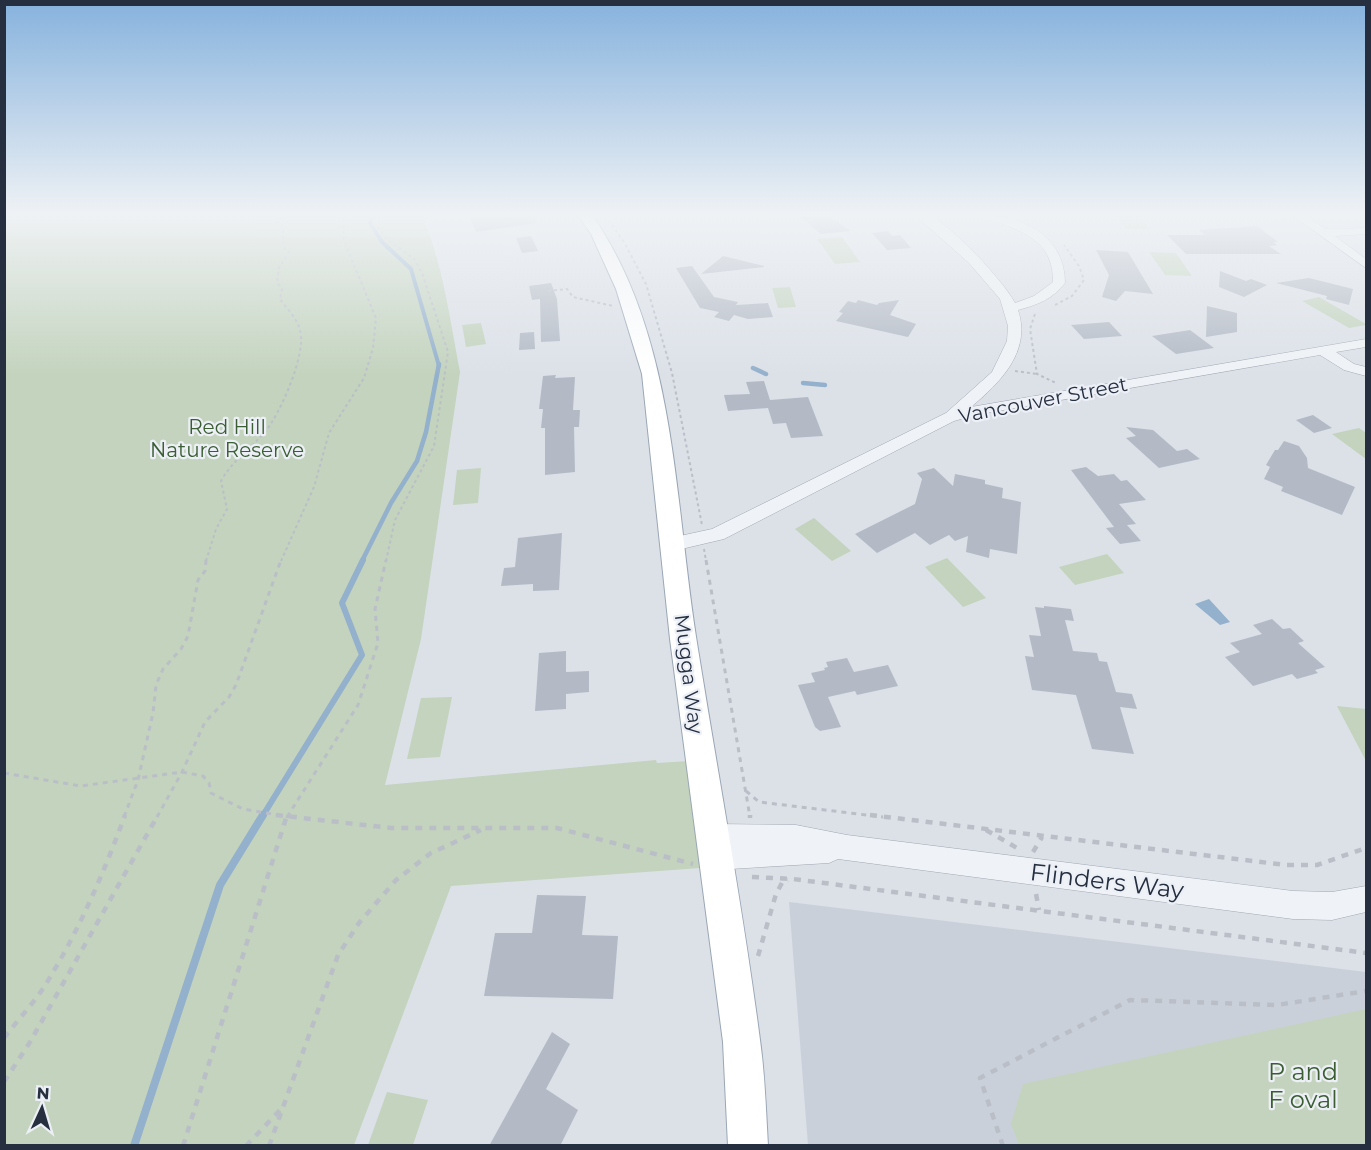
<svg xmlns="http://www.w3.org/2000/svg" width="1371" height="1150" font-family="Montserrat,sans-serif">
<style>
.built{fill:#cad0da}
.green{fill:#c3d3bd}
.water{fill:#93b0cc}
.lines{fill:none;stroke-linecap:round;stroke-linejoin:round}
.stream-far3{stroke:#93b0cc;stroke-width:4}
.stream-far2{stroke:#93b0cc;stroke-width:4.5}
.stream-far1{stroke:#93b0cc;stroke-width:6}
.stream{stroke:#93b0cc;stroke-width:8}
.building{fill:#b3bac5}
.minor-casing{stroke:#a1a8b2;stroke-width:1}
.major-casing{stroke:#9aa6b5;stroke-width:2}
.path-far2{stroke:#babfc7;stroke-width:2;stroke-dasharray:3 3;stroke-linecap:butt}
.path-far1{stroke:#babfc7;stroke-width:3;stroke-dasharray:5 5;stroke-linecap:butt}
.path{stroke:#babfc7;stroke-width:4.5;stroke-dasharray:7 7;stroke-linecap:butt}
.minor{fill:#eff2f6;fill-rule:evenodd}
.major{fill:#fff;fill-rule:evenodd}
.labels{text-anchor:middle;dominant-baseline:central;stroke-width:4.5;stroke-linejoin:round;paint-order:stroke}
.street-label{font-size:20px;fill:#252f40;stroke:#ecf0f6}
.park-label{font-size:20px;fill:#3a5d31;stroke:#ecf0f6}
.near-street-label{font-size:24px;fill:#252f40;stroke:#ecf0f6}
.near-park-label{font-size:24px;fill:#3a5d31;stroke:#ecf0f6}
</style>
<rect width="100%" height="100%" fill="#dce1e8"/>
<path class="built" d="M 789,902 L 1366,972 L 1366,1145 L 808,1145 Z"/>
<g class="green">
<path d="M 5,215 L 422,215 C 443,264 450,320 460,372 L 421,639 L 385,785 L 656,760 L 657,763 L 689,761 L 700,868 L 451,886 L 354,1145 L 5,1146 Z"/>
<path d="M 1114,215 L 1137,215 L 1150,229 L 1126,229 Z"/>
<path d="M 842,237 L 860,262 L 835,264 L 817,239 Z"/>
<path d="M 1149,252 L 1176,253 L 1192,276 L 1165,275 Z"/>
<path d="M 790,287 L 796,307 L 778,308 L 772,288 Z"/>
<path d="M 1319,297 L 1366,324 L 1366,325 L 1349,328 L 1302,301 Z"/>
<path d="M 481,323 L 486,344 L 466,347 L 462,325 Z"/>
<path d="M 1359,428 L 1366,433 L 1366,459 L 1332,434 Z"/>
<path d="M 481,468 L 478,503 L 453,505 L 457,470 Z"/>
<path d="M 814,518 L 851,551 L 832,561 L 795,529 Z"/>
<path d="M 1107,554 L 1124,573 L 1075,585 L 1059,567 Z"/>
<path d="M 947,558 L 986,598 L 963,607 L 925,567 Z"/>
<path d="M 452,697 L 440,757 L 407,759 L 421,698 Z"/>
<path d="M 1337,706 L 1366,709 L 1366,761 Z"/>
<path d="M 1366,1009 L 1366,1145 L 1019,1145 L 1011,1124 L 1023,1084 Z"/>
<path d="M 387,1092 L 428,1100 L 413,1145 L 368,1145 Z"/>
</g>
<path class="water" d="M 1209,599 L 1230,622 L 1220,625 L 1195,604 Z"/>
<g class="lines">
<path class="stream-far3" d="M 374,215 L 370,223 L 382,242 L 411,269 L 439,366"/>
<g class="stream-far2">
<path d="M 753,368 L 766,374"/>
<path d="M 803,383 L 825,385"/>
<path d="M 362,561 L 391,503 L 417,461 L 426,432 L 439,364"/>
</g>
<path class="stream-far1" d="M 262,817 L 362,655 L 342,603 L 363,560"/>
<path class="stream" d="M 134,1146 L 220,885 L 263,815"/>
</g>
<g class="building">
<path d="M 469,215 L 535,215 L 536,223 L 476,232 Z"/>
<path d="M 799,215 L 827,215 L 851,231 L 821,234 Z"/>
<path d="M 1257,226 L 1278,242 L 1273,242 L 1277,245 L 1269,246 L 1281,254 L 1186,254 L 1167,235 L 1205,235 L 1199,230 Z"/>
<path d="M 888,231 L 892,236 L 900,235 L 911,248 L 887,250 L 872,233 Z"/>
<path d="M 531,236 L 538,251 L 522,253 L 516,238 Z"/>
<path d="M 1096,250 L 1128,252 L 1153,294 L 1125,291 L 1116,301 L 1102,297 L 1109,275 Z"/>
<path d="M 723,256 L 764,266 L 764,267 L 701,274 Z"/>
<path d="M 692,266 L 714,297 L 738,302 L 736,305 L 768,303 L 773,317 L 748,319 L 734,315 L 729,321 L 714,317 L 719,312 L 700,308 L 676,268 Z"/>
<path d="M 1220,271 L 1246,281 L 1251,279 L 1267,285 L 1244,297 L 1219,287 Z"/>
<path d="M 1309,278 L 1353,289 L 1349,305 L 1326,299 L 1327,296 L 1276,283 Z"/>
<path d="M 551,283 L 557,299 L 560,341 L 541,342 L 540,299 L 532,300 L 529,286 Z"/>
<path d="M 858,300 L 877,305 L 879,303 L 899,300 L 890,315 L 916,324 L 908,337 L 836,321 L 843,313 L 839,312 L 848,301 L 856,303 Z"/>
<path d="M 1207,306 L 1237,313 L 1237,332 L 1206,337 Z"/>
<path d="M 1109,322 L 1122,336 L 1084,339 L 1071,325 Z"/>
<path d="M 1190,330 L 1214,348 L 1176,354 L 1152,336 Z"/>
<path d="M 534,332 L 535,349 L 519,350 L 520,333 Z"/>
<path d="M 556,375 L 555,378 L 575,377 L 573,410 L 580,410 L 579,427 L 574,427 L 575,472 L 545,475 L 545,428 L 541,428 L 543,409 L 539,409 L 543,376 Z"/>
<path d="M 764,381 L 770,400 L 808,397 L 823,436 L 791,438 L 786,423 L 773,424 L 768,408 L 728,411 L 724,395 L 750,394 L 746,382 Z"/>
<path d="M 1313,415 L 1332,428 L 1314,433 L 1296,420 Z"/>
<path d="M 1126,427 L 1153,430 L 1177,451 L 1187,449 L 1200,459 L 1159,468 L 1126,438 L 1136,436 Z"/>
<path d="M 1284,441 L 1299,446 L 1307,458 L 1308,468 L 1355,487 L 1342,515 L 1281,491 L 1283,487 L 1264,479 L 1270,467 L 1266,465 L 1275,450 L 1278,450 Z"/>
<path d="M 1086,467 L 1098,476 L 1114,474 L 1121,481 L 1127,480 L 1146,500 L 1119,504 L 1136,524 L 1127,525 L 1141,541 L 1120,544 L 1106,528 L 1114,527 L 1071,470 Z"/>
<path d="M 934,468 L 953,486 L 955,474 L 985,480 L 985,484 L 1003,488 L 1002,498 L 1021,502 L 1017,554 L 990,549 L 989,558 L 966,552 L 968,536 L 955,541 L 949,535 L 930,545 L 915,533 L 877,553 L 855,534 L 915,504 L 922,479 L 917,473 Z"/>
<path d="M 562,533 L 559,590 L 533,591 L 533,584 L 501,586 L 504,568 L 515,567 L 518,538 Z"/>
<path d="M 1044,606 L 1071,609 L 1074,621 L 1065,620 L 1073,651 L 1097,653 L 1099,661 L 1107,662 L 1116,692 L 1132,694 L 1137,709 L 1120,707 L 1134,754 L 1092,749 L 1076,695 L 1032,690 L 1025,656 L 1034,657 L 1029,635 L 1041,636 L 1035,607 L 1044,608 Z"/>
<path d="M 1272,619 L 1283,629 L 1290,628 L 1304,641 L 1298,643 L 1325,667 L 1315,670 L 1318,673 L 1297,679 L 1292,674 L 1253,686 L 1225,657 L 1240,652 L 1230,643 L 1262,634 L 1253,625 Z"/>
<path d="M 566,651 L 566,672 L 589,671 L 589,692 L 566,694 L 566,709 L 535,711 L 539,653 Z"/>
<path d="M 847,658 L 854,672 L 888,665 L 898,686 L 857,695 L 855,691 L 828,697 L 841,727 L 820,731 L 815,727 L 798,685 L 815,682 L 811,673 L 825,670 L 824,668 L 828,667 L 826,662 Z"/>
<path d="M 537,895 L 586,896 L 582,935 L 618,936 L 613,999 L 484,996 L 495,933 L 532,933 Z"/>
<path d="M 552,1032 L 570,1044 L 546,1089 L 578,1110 L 560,1146 L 489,1146 Z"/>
</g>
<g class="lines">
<defs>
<g id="minor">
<path d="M 915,215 C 920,215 926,214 929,216 C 950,223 1005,283 1015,303 L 1034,296 L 1053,282 C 1053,247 1033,235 1002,224 C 995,221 986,220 980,215 C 1023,215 1065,236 1065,283 C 1053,299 1037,305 1018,310 C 1032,351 1000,383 971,407 L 1366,339 L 1366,347 L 1336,352 L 1354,364 L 1366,367 L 1366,376 L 1344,370 L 1320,355 L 975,415 L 954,421 L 724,539 L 673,551 L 666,549 L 664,544 L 666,539 L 712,529 L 946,413 L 992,372 L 1007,341 L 1008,326 L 1000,299 L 969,263 Z"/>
<path d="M 1292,215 L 1305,215 L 1325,229 L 1366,228 L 1366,234 L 1335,236 L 1366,259 L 1366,268 Z"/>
<path d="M 711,824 L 796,825 L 847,835 L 1293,891 L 1332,892 L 1366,886 L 1366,912 L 1332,920 L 1293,919 L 838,859 L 829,863 L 714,870 L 705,866 L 701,857 L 707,847 L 702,845 L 698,836 L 702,827 Z"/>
</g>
<path id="major" d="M 578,215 L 592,215 C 677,337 674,501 697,643 C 718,775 743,908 760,1040 C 765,1075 766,1111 768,1146 L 728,1146 L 723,1042 L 670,639 L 642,374 L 616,289 L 591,234 Z"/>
</defs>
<use href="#minor" class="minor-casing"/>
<use href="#major" class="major-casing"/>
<g class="path-far2">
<path d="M 380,215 L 378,228 L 389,241 L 414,259 L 422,273 L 448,352 L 434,446 L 395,520 L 386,561"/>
<path d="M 605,215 L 624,242 L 646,284 L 672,373 L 702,525"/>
<path d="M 1278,215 L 1286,221"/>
<path d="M 548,291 L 567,289 L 573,297 L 613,306"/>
<path d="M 1055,305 L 1072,296 L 1084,280 L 1079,266 L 1064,245"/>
<path d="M 1035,314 L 1030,329 L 1037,374 L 1056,383"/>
<path d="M 1015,371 L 1037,374"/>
<path d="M 704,549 L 706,561"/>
<path d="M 206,561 L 216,529 L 227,509 L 221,481 C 232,461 249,450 264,433 C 280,415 307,353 300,330 C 297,318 287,309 280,299 L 282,289 L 277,282 L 279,268 L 289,252 L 283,247 L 283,227 L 277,222 L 283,215"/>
<path d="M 281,561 L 314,487 L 329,433 L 364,378 L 373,348 L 376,318 L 344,241 L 343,215"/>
</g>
<g class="path-far1">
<path d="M 706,560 L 750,817"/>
<path d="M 4,773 L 81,786 L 182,772 L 203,776 L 209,783 L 211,793 L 243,809 L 290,817"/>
<path d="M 746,791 L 759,802 L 883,817"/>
<path d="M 124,817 L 138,780 L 153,713 L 156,685 L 163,669 L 181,649 L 188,636 L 198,580 L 205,571 L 206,560"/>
<path d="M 157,817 L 182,772 L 205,722 L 229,697 L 236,685 L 281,560"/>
<path d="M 287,817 L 358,705 L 378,643 L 375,609 L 386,560"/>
</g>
<g class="path">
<path d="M 276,815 L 391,828 L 557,828 L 693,864"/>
<path d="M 750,815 L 750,818"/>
<path d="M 870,815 L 1286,865 L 1317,865 L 1366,848"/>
<path d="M 986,830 L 1017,848"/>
<path d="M 1033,852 L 1042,837"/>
<path d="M 752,877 L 793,879 L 1366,953"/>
<path d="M 1036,894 L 1039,910"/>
<path d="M 758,956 L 776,894 L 783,881 L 788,880"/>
<path d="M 4,1038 C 17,1021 32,1005 44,987 C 78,933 103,875 125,815"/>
<path d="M 4,1082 L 30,1042 L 158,815"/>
<path d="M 183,1146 L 287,815"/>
<path d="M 246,1146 L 280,1110"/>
<path d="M 269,1146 L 338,955 L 359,923 L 396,880 L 431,853 L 481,830"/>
<path d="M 1003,1146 L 980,1078 L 1130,1000 L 1277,1005 L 1366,991"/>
</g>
<use href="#minor" class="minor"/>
<use href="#major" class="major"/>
</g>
<linearGradient id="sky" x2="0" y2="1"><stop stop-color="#86b2dd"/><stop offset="0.57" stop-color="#eff2f5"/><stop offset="1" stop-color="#eff2f5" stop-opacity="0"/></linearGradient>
<rect width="1371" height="376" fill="url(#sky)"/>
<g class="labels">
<g class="street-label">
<text transform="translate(1043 400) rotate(-11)">Vancouver Street</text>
<text transform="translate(689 674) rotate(83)">Mugga Way</text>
</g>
<g class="park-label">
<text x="227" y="427">Red Hill<tspan x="227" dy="23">Nature Reserve</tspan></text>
</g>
<g class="near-street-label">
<text transform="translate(1107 881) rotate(7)">Flinders Way</text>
</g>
<g class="near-park-label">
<text x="1303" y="1071">P and<tspan x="1303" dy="28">F oval</tspan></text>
</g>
</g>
<rect width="1371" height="1150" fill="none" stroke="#252f40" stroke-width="12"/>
<g transform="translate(42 1108) rotate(4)" stroke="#ecf0f6" stroke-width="4.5" paint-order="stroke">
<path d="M0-4.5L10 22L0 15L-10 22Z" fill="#252f40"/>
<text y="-9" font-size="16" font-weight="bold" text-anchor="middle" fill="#252f40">N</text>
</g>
</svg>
